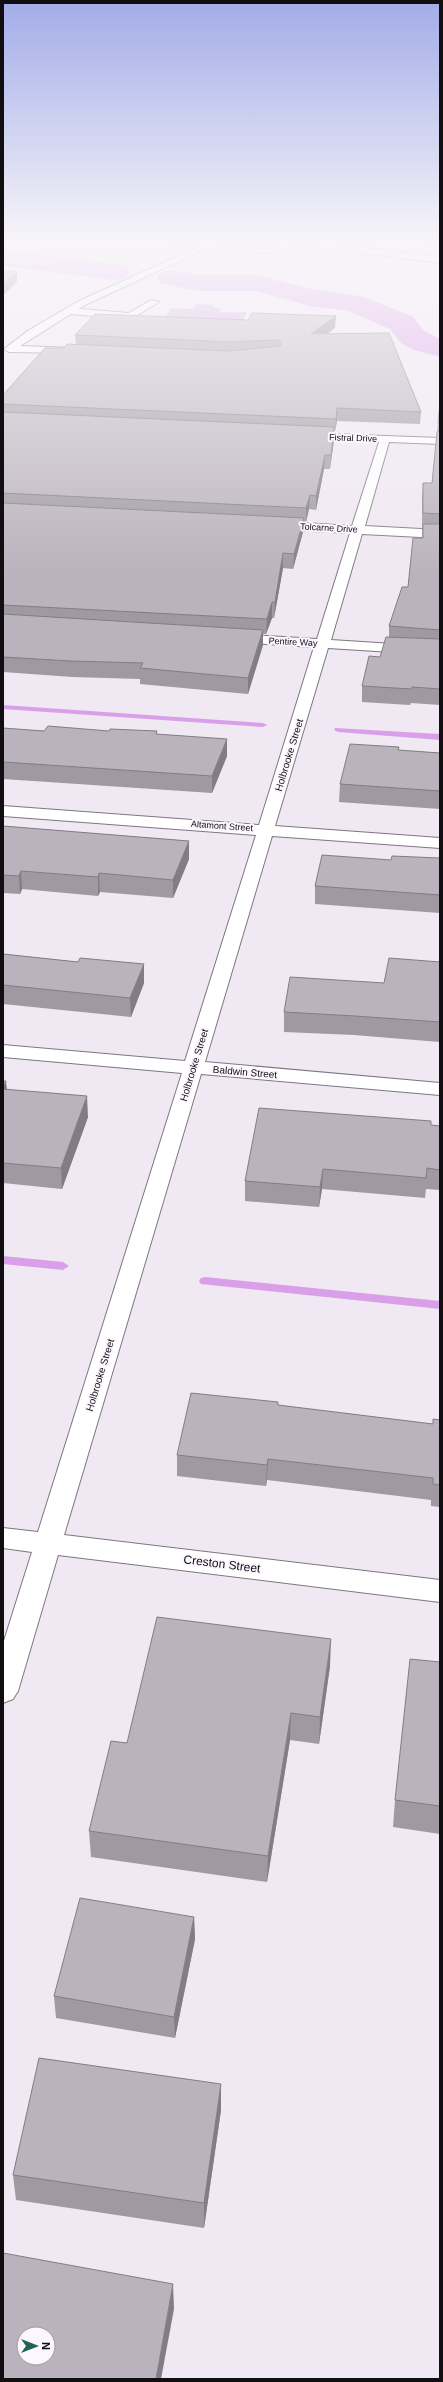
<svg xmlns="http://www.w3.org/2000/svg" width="443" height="2382" font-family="Helvetica,sans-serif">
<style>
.green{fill:#d3b0dc}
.water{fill:#da9fe9}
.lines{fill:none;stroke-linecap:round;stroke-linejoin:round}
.stream{fill:#da9fe9;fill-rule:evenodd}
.river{fill:#da9fe9;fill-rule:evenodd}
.lane-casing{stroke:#7e7780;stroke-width:2}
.street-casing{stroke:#7e7780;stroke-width:2}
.secondary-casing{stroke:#7e7780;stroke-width:2}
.lane{fill:#fff;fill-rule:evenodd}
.street{fill:#fff;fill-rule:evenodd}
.secondary{fill:#fff;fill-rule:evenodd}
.wall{fill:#a099a2}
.shaded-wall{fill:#827d84}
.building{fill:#bab2bc;stroke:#827d84;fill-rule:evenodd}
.labels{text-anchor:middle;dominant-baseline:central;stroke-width:4;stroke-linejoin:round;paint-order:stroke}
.far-street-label{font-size:9px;fill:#110e12;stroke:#fcf6fe}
.street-label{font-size:10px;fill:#110e12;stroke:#fcf6fe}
.near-street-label{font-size:12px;fill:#110e12;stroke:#fcf6fe}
</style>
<rect width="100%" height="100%" fill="#f0e8f2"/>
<path class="green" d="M 196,304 L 214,305 L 213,308 L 221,308 L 220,312 L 247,312 L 242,324 L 163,321 L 171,308 L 193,309 Z"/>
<path class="water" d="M 198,311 L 204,312 L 241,314 L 236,322 L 191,321 Z"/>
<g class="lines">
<g class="stream">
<path d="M 3,705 L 263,723 L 267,725 L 263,727 L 3,709 Z"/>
<path d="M 335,728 L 440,734 L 440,740 L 338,732 L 334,730 Z"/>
<path d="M 3,1256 L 63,1262 L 69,1266 L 63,1270 L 3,1264 Z"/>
<path d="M 205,1277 L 440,1301 L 440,1309 L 201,1284 L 199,1281 L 201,1278 Z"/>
</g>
<g class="river">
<path d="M 3,250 L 116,264 L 126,266 L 130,272 L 126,278 L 116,280 L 3,266 Z"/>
<path d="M 171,270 L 201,275 L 258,275 L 311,289 L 365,297 L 413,317 L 423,330 L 440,339 L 440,357 L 412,349 L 401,343 L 390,329 L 349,311 L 310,306 L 257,291 L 201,291 L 161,284 L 157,278 L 161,272 Z"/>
</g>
<defs>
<g id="lane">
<path d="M 172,243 L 203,243 L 265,249 L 288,243 L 320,243 L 440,257 L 440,263 L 308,246 L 294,246 L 265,253 L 176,245 Z"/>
<path d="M 151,300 L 159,302 L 131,319 L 69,314 L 64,311 L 69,308 L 129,313 Z"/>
</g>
<g id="street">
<path d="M 207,243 L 218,243 L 85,305 L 20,346 L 73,348 L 76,349 L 76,353 L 9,352 L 4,349 L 29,330 L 79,301 Z"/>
<path d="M 304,433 L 440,438 L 440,444 L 389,442 L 365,526 L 440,530 L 440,538 L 362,534 L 331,640 L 440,647 L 440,655 L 328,648 L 275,826 L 440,838 L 440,848 L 272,836 L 205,1062 L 440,1083 L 440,1095 L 201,1074 L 64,1535 L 440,1580 L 440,1602 L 58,1555 L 18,1691 L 13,1699 L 3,1703 L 3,1644 L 32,1552 L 3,1548 L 3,1528 L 38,1532 L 182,1073 L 3,1057 L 3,1045 L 185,1061 L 256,835 L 3,816 L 3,806 L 259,825 L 314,647 L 234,642 L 227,638 L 234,634 L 317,639 L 350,533 L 273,529 L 267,525 L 273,521 L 352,526 L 379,442 L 300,438 L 300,434 Z"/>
</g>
<path id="secondary" d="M 429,243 L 440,243 L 440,246 L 430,245 Z"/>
</defs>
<use href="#lane" class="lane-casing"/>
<use href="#street" class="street-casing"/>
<use href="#secondary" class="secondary-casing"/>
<use href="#lane" class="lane"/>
<use href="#street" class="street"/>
<use href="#secondary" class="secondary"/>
</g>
<g class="wall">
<path d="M 335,328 L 327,334 L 421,412 L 420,424 L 337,421 L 335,431 L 334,431 L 334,440 L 330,469 L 324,469 L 316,510 L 309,509 L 306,522 L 303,522 L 303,532 L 293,569 L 283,568 L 274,618 L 272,618 L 266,634 L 263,634 L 263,645 L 248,694 L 140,684 L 140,679 L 72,677 L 3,672 L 3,395 L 64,348 L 76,344 L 75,335 Z"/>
<path d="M 440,402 L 440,705 L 411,703 L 410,705 L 362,702 L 362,686 L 380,657 L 389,637 L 389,626 L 408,587 L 422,538 L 422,497 L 423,483 L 432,483 Z"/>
<path d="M 3,728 L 44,731 L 109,731 L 157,734 L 227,756 L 212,793 L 3,779 Z"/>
<path d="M 399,747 L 399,750 L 440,753 L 440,809 L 339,802 L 340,784 Z"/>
<path d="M 3,826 L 189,841 L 189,859 L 173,898 L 100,892 L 98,896 L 22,889 L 20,894 L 3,893 Z"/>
<path d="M 440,858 L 440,913 L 315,904 L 315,886 L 391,860 Z"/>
<path d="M 3,954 L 78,962 L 144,964 L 144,983 L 131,1017 L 3,1004 Z"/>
<path d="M 440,962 L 440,1042 L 354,1035 L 284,1032 L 284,1012 L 384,983 Z"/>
<path d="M 3,1081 L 7,1089 L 88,1117 L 62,1189 L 3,1183 Z"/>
<path d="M 431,1125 L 440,1126 L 440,1190 L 426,1189 L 425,1198 L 322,1189 L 319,1207 L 245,1201 L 245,1181 Z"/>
<path d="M 278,1402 L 278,1405 L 433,1424 L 433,1419 L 440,1420 L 440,1507 L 431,1506 L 431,1500 L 267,1480 L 266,1486 L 177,1476 L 177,1455 Z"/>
<path d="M 440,1662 L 440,1834 L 393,1827 L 395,1800 Z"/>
<path d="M 330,1666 L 319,1744 L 290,1740 L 267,1882 L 91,1857 L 89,1831 Z"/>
<path d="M 194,1917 L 195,1939 L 175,2038 L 56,2018 L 54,1996 Z"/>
<path d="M 221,2084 L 221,2110 L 204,2228 L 16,2200 L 13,2175 Z"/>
</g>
<g class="shaded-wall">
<path d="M 17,271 L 17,282 L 3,296 L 3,284 Z"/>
<path d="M 336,316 L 335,328 L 311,345 L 311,334 Z"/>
<path d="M 337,408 L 337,421 L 335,431 L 336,419 Z"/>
<path d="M 334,427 L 334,440 L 330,469 L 331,455 Z"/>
<path d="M 325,455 L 324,469 L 316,510 L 316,496 Z"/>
<path d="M 310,495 L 309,509 L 306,522 L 306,508 Z"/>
<path d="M 304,518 L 303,532 L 293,569 L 294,554 Z"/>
<path d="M 283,553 L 283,568 L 274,618 L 275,602 Z"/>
<path d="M 272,602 L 272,618 L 266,634 L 267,619 Z"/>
<path d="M 263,630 L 263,645 L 248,694 L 248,678 Z"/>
<path d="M 227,739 L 227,756 L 212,793 L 212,776 Z"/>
<path d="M 189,841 L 189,859 L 173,898 L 173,880 Z"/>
<path d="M 21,871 L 22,889 L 20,894 L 19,876 Z"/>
<path d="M 99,873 L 100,892 L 98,896 L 98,877 Z"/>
<path d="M 144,964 L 144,983 L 131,1017 L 130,998 Z"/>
<path d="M 6,1081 L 8,1101 L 3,1089 Z"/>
<path d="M 87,1096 L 88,1117 L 62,1189 L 61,1168 Z"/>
<path d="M 323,1169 L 322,1189 L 319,1207 L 320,1187 Z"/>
<path d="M 268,1459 L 267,1480 L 266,1486 L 267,1465 Z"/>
<path d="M 331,1639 L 330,1666 L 319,1744 L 320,1717 Z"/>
<path d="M 291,1713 L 290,1740 L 267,1882 L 268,1856 Z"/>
<path d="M 194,1917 L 195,1939 L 175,2038 L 174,2017 Z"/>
<path d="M 221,2084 L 221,2110 L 204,2228 L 204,2203 Z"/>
<path d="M 173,2284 L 174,2309 L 161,2379 L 156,2379 Z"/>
</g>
<g class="building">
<path d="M 17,271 L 3,284 L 3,272 Z"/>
<path d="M 252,313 L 336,316 L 311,334 L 389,333 L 421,412 L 337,408 L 336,419 L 3,404 L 3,395 L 45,348 L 64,348 L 67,344 L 230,351 L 281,346 L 280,341 L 276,340 L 230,342 L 75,335 L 95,314 L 248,320 Z"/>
<path d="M 440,402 L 440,424 L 438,423 Z"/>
<path d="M 3,412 L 334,427 L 331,455 L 325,455 L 316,496 L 310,495 L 306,508 L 3,493 Z"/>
<path d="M 440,431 L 440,514 L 423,513 L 423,483 L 432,483 L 437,432 Z"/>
<path d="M 3,503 L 304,518 L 294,554 L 283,553 L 275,602 L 272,602 L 267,619 L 3,605 Z"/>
<path d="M 423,524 L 440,524 L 440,630 L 389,626 L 402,587 L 408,587 L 413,538 L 423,538 Z"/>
<path d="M 3,614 L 263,630 L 248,678 L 140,668 L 143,663 L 71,661 L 3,657 Z"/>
<path d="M 386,637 L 440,639 L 440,689 L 412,687 L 411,689 L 362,686 L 369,656 L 380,657 Z"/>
<path d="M 48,726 L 109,731 L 110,729 L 157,731 L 156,734 L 227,739 L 212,776 L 3,762 L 3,728 L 44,731 Z"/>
<path d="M 350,744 L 399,747 L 398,750 L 440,753 L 440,791 L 340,784 Z"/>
<path d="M 3,826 L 189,841 L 173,880 L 99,873 L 98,877 L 21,871 L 19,876 L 3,875 Z"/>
<path d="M 322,855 L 391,860 L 392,856 L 440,858 L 440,895 L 315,886 Z"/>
<path d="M 3,954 L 78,962 L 80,958 L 144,964 L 130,998 L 3,985 Z"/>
<path d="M 389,958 L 440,962 L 440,1022 L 355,1016 L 284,1012 L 290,977 L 384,983 Z"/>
<path d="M 3,1081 L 6,1081 L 3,1089 L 87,1096 L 61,1168 L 3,1163 Z"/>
<path d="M 259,1108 L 431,1121 L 431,1125 L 440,1126 L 440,1170 L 427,1168 L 426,1178 L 323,1169 L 320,1187 L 245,1181 Z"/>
<path d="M 191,1393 L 278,1402 L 278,1405 L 433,1424 L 433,1419 L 440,1420 L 440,1485 L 433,1484 L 433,1478 L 268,1459 L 267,1465 L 177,1455 Z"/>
<path d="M 157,1617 L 331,1639 L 320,1717 L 291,1713 L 268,1856 L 89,1831 L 111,1741 L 127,1743 Z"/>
<path d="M 410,1659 L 440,1662 L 440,1806 L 395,1800 Z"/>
<path d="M 80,1898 L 194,1917 L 174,2017 L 54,1996 Z"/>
<path d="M 39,2058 L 221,2084 L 204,2203 L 13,2175 Z"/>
<path d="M 3,2253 L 173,2284 L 156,2379 L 3,2379 ZM 24,2334 L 48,2334 L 48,2358 L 24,2358 Z"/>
</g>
<linearGradient id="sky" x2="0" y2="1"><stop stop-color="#a2ace8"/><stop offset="0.42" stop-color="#f8f5f9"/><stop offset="1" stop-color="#f8f5f9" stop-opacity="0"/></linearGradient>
<rect width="443" height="576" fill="url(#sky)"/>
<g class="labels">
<g class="far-street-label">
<text transform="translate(353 438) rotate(2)">Fistral Drive</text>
<text transform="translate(329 528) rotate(3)">Tolcarne Drive</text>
<text transform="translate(293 642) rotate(3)">Pentire Way</text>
<text transform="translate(222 826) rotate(4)">Altamont Street</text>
</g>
<g class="street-label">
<text transform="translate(289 755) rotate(-73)">Holbrooke Street</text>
<text transform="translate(194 1065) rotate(-73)">Holbrooke Street</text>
<text transform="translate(245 1072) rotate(5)">Baldwin Street</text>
<text transform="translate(100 1375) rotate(-73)">Holbrooke Street</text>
</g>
<g class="near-street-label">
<text transform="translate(222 1564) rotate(7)">Creston Street</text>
</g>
</g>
<rect width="443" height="2382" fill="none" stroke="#110e12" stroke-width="8"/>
<g transform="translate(36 2346) rotate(90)"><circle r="19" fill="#fcf6fe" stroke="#9e99a0"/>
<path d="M0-3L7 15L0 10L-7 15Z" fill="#206354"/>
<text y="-6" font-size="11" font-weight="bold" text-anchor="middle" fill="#110e12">N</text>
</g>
</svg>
